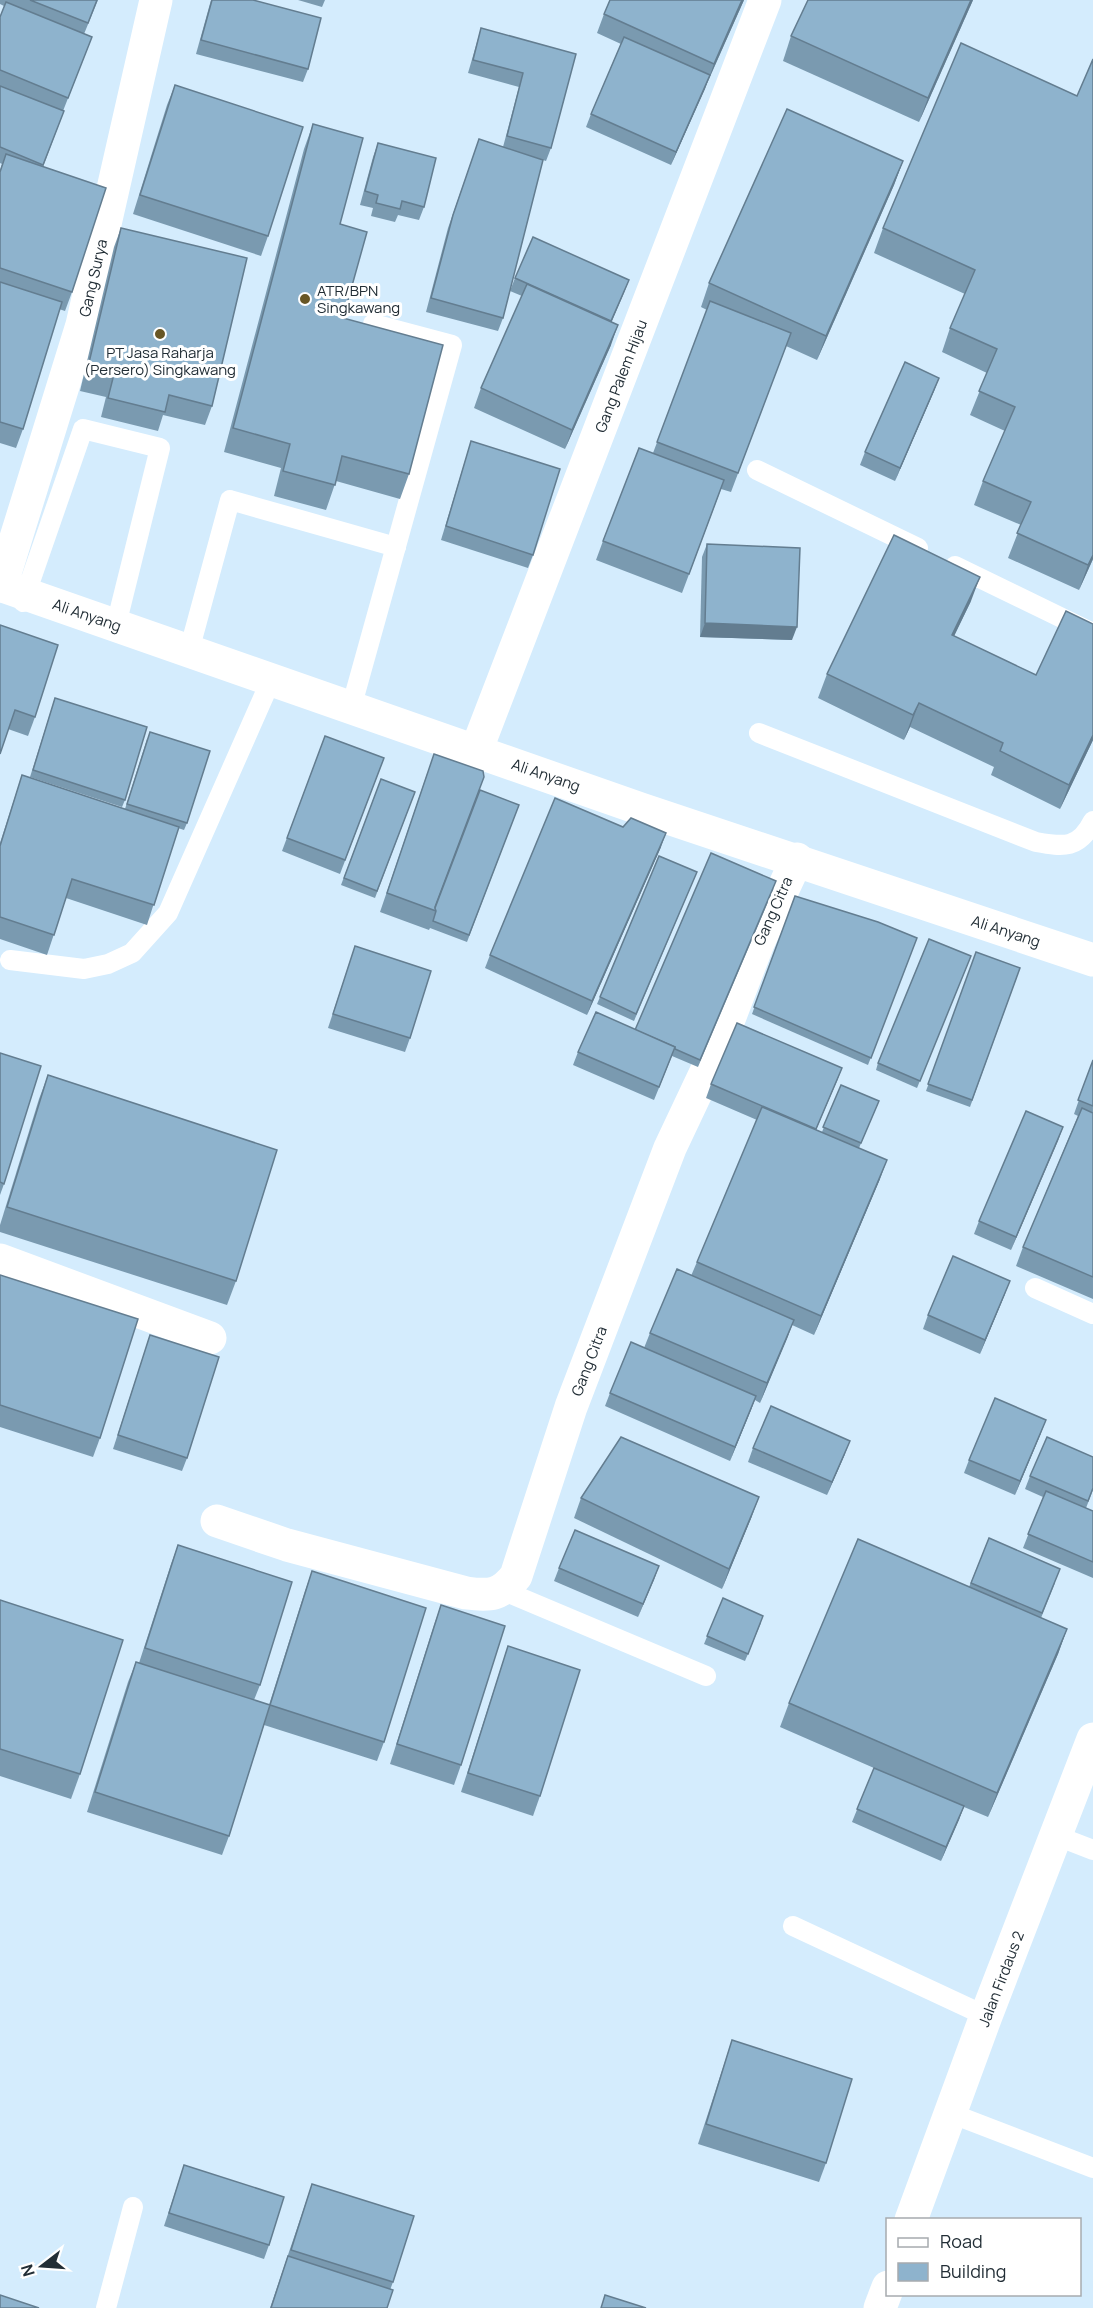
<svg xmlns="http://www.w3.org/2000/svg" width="1093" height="2308" font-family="Manrope,sans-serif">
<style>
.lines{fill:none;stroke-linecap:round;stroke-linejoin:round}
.service{stroke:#fff;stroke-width:20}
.minor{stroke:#fff;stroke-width:33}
.tertiary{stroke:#fff;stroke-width:33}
.wall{fill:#7a9ab0}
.shaded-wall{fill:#637d90}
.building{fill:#8eb3cd;stroke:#637d90;stroke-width:1.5}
.poi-dot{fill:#685624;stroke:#fff;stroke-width:2}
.labels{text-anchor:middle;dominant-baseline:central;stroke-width:6;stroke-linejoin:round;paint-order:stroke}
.street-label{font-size:15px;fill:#222e36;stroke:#fff}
.poi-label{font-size:15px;fill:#222e36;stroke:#fff;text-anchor:start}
</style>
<rect width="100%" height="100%" fill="#d4ecfd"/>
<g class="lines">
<g class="service">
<path d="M 757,470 L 918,548"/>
<path d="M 955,566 L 1093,633"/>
<path d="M 23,602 L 83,429 L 160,448 L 116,625"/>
<path d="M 189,651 L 230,500 L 396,547"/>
<path d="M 351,708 L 452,345 L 373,324"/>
<path d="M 759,733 L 1036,842 C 1064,847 1079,849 1093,821"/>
<path d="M 10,960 L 84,969 L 108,964 L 132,953 L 168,913 L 271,680"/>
<path d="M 1035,1288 L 1093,1314"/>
<path d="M 504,1591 L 706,1676"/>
<path d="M 1057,1836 L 1093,1850"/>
<path d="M 793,1926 L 986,2016"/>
<path d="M 950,2113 L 1093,2168"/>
<path d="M 106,2308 L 133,2207"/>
</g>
<g class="minor">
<path d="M 1,586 L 82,325 L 156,0"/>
<path d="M 476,751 L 765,0"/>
<path d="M 0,1260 L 210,1338"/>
<path d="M 217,1521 L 287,1545 L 466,1593 C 490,1596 500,1596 516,1576 L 571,1407 L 670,1148 L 721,1040 L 758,943 L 797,859"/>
<path d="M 911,2220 L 986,2016 L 1093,1739"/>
<path d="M 880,2308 L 888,2287"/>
</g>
<path class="tertiary" d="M 0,585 L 641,809 L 1093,960"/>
</g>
<g class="wall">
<path d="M 0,0 L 98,0 L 84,34 L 92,37 L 63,111 L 64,111 L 43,167 L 72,292 L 65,311 L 59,309 L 23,429 L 16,448 L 0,443 L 0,170 L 2,164 L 0,163 L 0,17 L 4,6 L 0,4 Z"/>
<path d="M 211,0 L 253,0 L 308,69 L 303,82 L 196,54 Z"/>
<path d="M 298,0 L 325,0 L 322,7 Z"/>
<path d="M 744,0 L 671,165 L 586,127 L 591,114 L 621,44 L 597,33 L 604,14 Z"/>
<path d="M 973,0 L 919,122 L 783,61 L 791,36 Z"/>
<path d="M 481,28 L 576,54 L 551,148 L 546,161 L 543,160 L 503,318 L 498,331 L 426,312 L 448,228 L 479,139 L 503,147 L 519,87 L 468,73 L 477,42 Z"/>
<path d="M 1093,59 L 1093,559 L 1079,590 L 1008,558 L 1021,525 L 974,505 L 983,481 L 1005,431 L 970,415 L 987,373 L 942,352 L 950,328 L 965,294 L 874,253 L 883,228 L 1077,96 Z"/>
<path d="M 175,85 L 268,236 L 261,256 L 133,214 L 167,105 Z"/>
<path d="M 313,124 L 340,224 L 343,318 L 409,474 L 400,499 L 336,481 L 326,510 L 274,496 L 281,468 L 224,452 L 304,149 Z"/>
<path d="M 378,143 L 424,207 L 419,220 L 398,215 L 395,222 L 371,216 L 373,208 L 360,205 L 373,157 Z"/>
<path d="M 903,161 L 894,185 L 817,360 L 786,346 L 731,492 L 721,489 L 682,593 L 596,560 L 603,541 L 653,453 L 707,310 L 701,307 L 709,283 Z"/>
<path d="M 121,228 L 212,406 L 205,425 L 163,415 L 158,431 L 101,417 L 106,397 L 80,391 L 114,247 Z"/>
<path d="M 515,278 L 629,280 L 611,322 L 611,345 L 565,449 L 474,408 L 481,388 L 522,296 L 510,291 Z"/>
<path d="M 939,378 L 934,391 L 895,481 L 860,465 L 865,452 Z"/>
<path d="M 471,441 L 533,555 L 528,568 L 441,540 Z"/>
<path d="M 707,544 L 792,640 L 700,637 L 702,557 Z"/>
<path d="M 971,601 L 954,636 L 1036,675 L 1093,624 L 1093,740 L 1060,809 L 991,775 L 994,767 L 910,727 L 904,740 L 818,698 L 827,674 Z"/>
<path d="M 0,625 L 35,717 L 28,736 L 8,729 Z"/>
<path d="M 55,698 L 125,800 L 122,807 L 30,777 Z"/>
<path d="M 325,736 L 384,758 L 340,874 L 282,851 Z"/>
<path d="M 147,739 L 187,823 L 184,830 L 178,828 L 147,925 L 66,898 L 47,955 L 0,939 L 0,843 L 22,775 L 125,809 Z"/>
<path d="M 427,774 L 480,790 L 519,805 L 467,942 L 430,928 L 429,930 L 380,912 Z"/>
<path d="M 381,779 L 415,792 L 375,898 L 341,885 Z"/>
<path d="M 623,827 L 661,847 L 587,1015 L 485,968 L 490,955 Z"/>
<path d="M 694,879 L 634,1021 L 597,1004 L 600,997 Z"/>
<path d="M 774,888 L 698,1067 L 672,1056 L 654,1100 L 573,1065 L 578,1052 L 635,1030 Z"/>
<path d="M 795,896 L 917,938 L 868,1065 L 752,1014 Z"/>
<path d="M 355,946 L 410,1038 L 405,1052 L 328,1028 Z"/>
<path d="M 971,956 L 917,1088 L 876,1070 L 878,1063 Z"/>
<path d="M 974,959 L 1020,968 L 970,1107 L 926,1091 Z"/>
<path d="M 0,1053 L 4,1184 L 0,1195 Z"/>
<path d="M 1093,1060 L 1093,1299 L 1016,1266 L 1023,1247 L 1078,1116 L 1074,1114 Z"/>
<path d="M 842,1068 L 816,1130 L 822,1132 L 841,1085 L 879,1101 L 859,1148 L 880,1179 L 814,1335 L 792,1325 L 760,1403 L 755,1400 L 730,1461 L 605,1406 L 610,1393 L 644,1348 L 650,1333 L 691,1276 L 757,1120 L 706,1098 L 711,1084 Z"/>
<path d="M 48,1075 L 236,1281 L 227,1305 L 0,1232 L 0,1225 L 39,1099 Z"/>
<path d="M 1063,1127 L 1011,1250 L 974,1234 L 979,1221 Z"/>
<path d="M 0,1275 L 100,1438 L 93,1457 L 0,1427 Z"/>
<path d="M 1005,1294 L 980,1354 L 923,1329 L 928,1315 Z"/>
<path d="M 150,1335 L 187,1458 L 182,1471 L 113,1449 Z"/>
<path d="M 1041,1433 L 1015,1495 L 964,1473 L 969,1460 Z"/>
<path d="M 753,1448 L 845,1454 L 827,1495 L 748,1462 Z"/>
<path d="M 1093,1457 L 1093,1490 L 1086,1508 L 1093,1511 L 1093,1578 L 1023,1548 L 1043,1497 L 1025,1489 L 1030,1476 Z"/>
<path d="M 581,1498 L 752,1516 L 722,1589 L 574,1518 Z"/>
<path d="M 989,1538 L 1055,1583 L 1041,1618 L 1067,1629 L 1058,1654 L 988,1817 L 964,1807 L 941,1861 L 852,1822 L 874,1768 L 780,1727 L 789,1703 L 969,1587 Z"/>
<path d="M 178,1545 L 260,1685 L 254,1700 L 269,1705 L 305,1591 L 312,1571 L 384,1742 L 377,1761 L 264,1725 L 229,1836 L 222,1855 L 87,1812 L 128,1682 L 136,1662 L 139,1663 L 171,1564 Z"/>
<path d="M 659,1566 L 638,1617 L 554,1581 L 559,1568 Z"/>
<path d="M 723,1598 L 761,1623 L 745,1661 L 704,1644 Z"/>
<path d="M 0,1600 L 80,1774 L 71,1799 L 0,1776 Z"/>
<path d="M 441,1605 L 461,1765 L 454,1785 L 390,1764 L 434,1625 Z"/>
<path d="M 508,1646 L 540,1796 L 533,1816 L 461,1792 Z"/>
<path d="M 732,2040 L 826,2163 L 819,2182 L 698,2144 Z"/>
<path d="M 184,2165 L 269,2245 L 264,2259 L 164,2226 Z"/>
<path d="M 312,2184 L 393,2282 L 390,2290 L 387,2308 L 270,2308 Z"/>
</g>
<g class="shaded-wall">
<path d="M 742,0 L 744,0 L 707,83 L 714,64 Z"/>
<path d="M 971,0 L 973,0 L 919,122 L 928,98 Z"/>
<path d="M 710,75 L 705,89 L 671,165 L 676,152 Z"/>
<path d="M 903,161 L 894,185 L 817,360 L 826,336 Z"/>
<path d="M 629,280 L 624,293 L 606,335 L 611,321 Z"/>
<path d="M 618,325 L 611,345 L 565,449 L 572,430 Z"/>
<path d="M 939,378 L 934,391 L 895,481 L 900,468 Z"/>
<path d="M 1093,555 L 1093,559 L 1079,590 L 1088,565 Z"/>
<path d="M 980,577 L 971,601 L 943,659 L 952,635 Z"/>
<path d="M 705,623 L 797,627 L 792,640 L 700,637 Z"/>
<path d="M 919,703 L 910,727 L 904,740 L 913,715 Z"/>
<path d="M 1093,735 L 1093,740 L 1060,809 L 1069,785 Z"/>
<path d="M 666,833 L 661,847 L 587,1015 L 592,1001 Z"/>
<path d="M 842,1068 L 837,1081 L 810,1143 L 815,1130 Z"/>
<path d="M 1063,1127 L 1058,1141 L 1011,1250 L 1016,1237 Z"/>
<path d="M 887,1160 L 880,1179 L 814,1335 L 821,1316 Z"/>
<path d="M 1010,1281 L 1005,1294 L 980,1354 L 985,1340 Z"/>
<path d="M 794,1320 L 787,1339 L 760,1403 L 767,1383 Z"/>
<path d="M 756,1396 L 751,1410 L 730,1461 L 735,1447 Z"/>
<path d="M 1046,1420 L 1041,1433 L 1015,1495 L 1020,1481 Z"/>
<path d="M 850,1441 L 845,1454 L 827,1495 L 832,1482 Z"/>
<path d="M 759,1497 L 752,1516 L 722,1589 L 729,1569 Z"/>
<path d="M 659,1566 L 654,1580 L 638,1617 L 643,1604 Z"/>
<path d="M 1067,1629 L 1058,1654 L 988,1817 L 997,1793 Z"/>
<path d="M 964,1806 L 959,1820 L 941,1861 L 946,1847 Z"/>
</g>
<g class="building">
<path d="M 30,0 L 97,0 L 88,23 Z"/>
<path d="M 212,0 L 253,0 L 321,18 L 308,69 L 201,40 Z"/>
<path d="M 610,0 L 742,0 L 714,64 L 604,14 Z"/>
<path d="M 808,0 L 971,0 L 928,98 L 791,36 Z"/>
<path d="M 6,2 L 92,37 L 68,98 L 0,70 L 0,17 Z"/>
<path d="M 481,28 L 576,54 L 551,148 L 507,136 L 523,73 L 473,60 Z"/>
<path d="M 624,37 L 710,75 L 676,152 L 591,114 Z"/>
<path d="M 961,43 L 1077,96 L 1093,59 L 1093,555 L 1088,565 L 1017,533 L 1031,502 L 983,481 L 1015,407 L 979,391 L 997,349 L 950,328 L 975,270 L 883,228 Z"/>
<path d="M 175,85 L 303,127 L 268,236 L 140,195 Z"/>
<path d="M 0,86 L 64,111 L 43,165 L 0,147 Z"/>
<path d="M 787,109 L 903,161 L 826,336 L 709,283 Z"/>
<path d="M 313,124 L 363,138 L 340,224 L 367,232 L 343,318 L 443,345 L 409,474 L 342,456 L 335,485 L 283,471 L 290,444 L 233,428 Z"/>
<path d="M 479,139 L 543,160 L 503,318 L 431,298 L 453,215 Z"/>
<path d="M 378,143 L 436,158 L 424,207 L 402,201 L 400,209 L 376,203 L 378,195 L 365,191 Z"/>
<path d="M 6,154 L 106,188 L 72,292 L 0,268 L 0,172 Z"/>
<path d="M 121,228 L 247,258 L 212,406 L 169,395 L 165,412 L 108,398 L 113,378 L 87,371 Z"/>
<path d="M 533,237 L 629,280 L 611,321 L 515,278 Z"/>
<path d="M 0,282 L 62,302 L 23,429 L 0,422 Z"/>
<path d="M 527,284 L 618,325 L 572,430 L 481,388 Z"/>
<path d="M 710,301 L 791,333 L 738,473 L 657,442 Z"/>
<path d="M 905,362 L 939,378 L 900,468 L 865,452 Z"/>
<path d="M 471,441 L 560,469 L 533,555 L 446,526 Z"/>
<path d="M 639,448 L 724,480 L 689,574 L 603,541 Z"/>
<path d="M 894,535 L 980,577 L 952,635 L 1036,675 L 1066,611 L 1093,624 L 1093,735 L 1069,785 L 1000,751 L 1003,743 L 919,703 L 913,715 L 827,674 Z"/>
<path d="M 707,544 L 800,548 L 797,627 L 705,623 Z"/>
<path d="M 0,625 L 58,645 L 35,717 L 15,710 L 0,754 Z"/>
<path d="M 55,698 L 147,727 L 125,800 L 33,770 Z"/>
<path d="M 150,732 L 210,751 L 187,823 L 127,804 Z"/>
<path d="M 325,736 L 384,758 L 345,860 L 287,838 Z"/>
<path d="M 434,754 L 483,771 L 484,777 L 435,907 L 436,911 L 387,893 Z"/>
<path d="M 22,775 L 179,827 L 154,905 L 72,879 L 54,935 L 0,917 L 0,846 Z"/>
<path d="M 381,779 L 415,792 L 377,891 L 344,878 Z"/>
<path d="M 480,790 L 519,805 L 469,935 L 433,921 L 436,911 L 435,908 Z"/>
<path d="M 555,798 L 623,827 L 631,818 L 666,833 L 592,1001 L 490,955 Z"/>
<path d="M 711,853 L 776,881 L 700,1060 L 675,1049 L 675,1047 L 635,1030 Z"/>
<path d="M 659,856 L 697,872 L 636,1014 L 600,997 Z"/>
<path d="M 795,896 L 878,922 L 917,938 L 871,1058 L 754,1007 Z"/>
<path d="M 929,939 L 971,956 L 920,1081 L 878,1063 Z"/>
<path d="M 355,946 L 431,971 L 410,1038 L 333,1014 Z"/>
<path d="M 976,952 L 1020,968 L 972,1100 L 928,1084 Z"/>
<path d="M 596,1012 L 675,1047 L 659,1087 L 578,1052 Z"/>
<path d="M 737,1023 L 842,1068 L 816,1129 L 711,1084 Z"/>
<path d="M 0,1053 L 41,1066 L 4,1184 L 0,1182 Z"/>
<path d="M 1093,1060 L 1093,1106 L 1078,1100 Z"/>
<path d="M 48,1075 L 277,1150 L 236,1281 L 7,1207 Z"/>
<path d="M 841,1085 L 879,1101 L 861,1143 L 823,1127 Z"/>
<path d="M 762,1107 L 887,1160 L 821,1316 L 697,1262 Z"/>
<path d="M 1082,1108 L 1093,1113 L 1093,1277 L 1023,1247 Z"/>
<path d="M 1026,1111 L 1063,1127 L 1016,1237 L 979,1221 Z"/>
<path d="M 953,1256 L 1010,1281 L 985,1340 L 928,1315 Z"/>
<path d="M 677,1269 L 794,1320 L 767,1383 L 650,1333 Z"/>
<path d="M 0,1275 L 138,1319 L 100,1438 L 0,1405 Z"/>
<path d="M 150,1335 L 219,1357 L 187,1458 L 118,1435 Z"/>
<path d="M 631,1342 L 756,1396 L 735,1447 L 610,1393 Z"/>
<path d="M 995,1398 L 1046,1420 L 1020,1481 L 969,1460 Z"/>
<path d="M 771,1406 L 850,1441 L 832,1482 L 753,1448 Z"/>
<path d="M 621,1437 L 759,1497 L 729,1569 L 581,1498 Z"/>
<path d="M 1047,1437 L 1093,1457 L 1093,1488 L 1088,1501 L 1030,1476 Z"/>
<path d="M 1046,1491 L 1093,1511 L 1093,1562 L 1028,1534 Z"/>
<path d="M 575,1530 L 659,1566 L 643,1604 L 559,1568 Z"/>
<path d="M 989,1538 L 1060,1569 L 1042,1613 L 971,1583 Z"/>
<path d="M 858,1539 L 1067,1629 L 997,1793 L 789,1703 Z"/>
<path d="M 178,1545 L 292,1582 L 260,1685 L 145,1648 Z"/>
<path d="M 312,1571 L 426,1608 L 384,1742 L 270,1705 L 229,1836 L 95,1792 L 136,1662 L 270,1705 Z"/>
<path d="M 723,1598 L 763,1616 L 748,1654 L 707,1636 Z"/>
<path d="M 0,1600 L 123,1640 L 80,1774 L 0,1749 Z"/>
<path d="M 441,1605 L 505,1626 L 461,1765 L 397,1744 Z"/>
<path d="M 508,1646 L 580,1670 L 540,1796 L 468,1773 Z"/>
<path d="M 874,1768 L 964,1806 L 946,1847 L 857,1809 Z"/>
<path d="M 732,2040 L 852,2079 L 826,2163 L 706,2124 Z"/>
<path d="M 184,2165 L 284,2197 L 269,2245 L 169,2213 Z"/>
<path d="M 312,2184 L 414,2216 L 393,2282 L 291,2250 Z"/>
<path d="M 288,2256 L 393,2290 L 387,2308 L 271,2308 Z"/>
<path d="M 0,2295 L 39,2308 L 0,2308 Z"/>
<path d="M 605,2295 L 646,2308 L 601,2308 Z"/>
</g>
<g class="poi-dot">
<circle cx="305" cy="299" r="6"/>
<circle cx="160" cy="334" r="6"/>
</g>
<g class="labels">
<g class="street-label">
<text transform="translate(93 278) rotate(-77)">Gang Surya</text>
<text transform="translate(621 376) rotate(-69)">Gang Palem Hijau</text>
<text transform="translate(87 615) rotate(19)">Ali Anyang</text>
<text transform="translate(546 775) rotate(19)">Ali Anyang</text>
<text transform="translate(773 911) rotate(-66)">Gang Citra</text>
<text transform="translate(1006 931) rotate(18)">Ali Anyang</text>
<text transform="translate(589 1361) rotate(-69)">Gang Citra</text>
<text transform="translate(1001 1979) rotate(-69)">Jalan Firdaus 2</text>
</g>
<g class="poi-label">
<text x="317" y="290">ATR/BPN<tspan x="317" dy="17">Singkawang</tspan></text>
<text x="160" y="352" text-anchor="middle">PT Jasa Raharja<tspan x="160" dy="17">(Persero) Singkawang</tspan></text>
</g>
</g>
<rect x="886" y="2218" width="195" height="78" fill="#ffffff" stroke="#a7abaf" stroke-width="1.5"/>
<rect x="898" y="2238" width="30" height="9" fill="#ffffff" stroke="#a7abaf" stroke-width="1.5"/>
<text x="940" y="2248" font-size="18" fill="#222e36">Road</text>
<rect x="898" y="2263" width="30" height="18" fill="#8eb3cd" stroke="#a7abaf" stroke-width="1.5"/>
<text x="940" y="2278" font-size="18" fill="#222e36">Building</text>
<g transform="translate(42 2266) rotate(253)" stroke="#ffffff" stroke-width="4.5" paint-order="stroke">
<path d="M0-4.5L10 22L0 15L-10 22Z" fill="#222e36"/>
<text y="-9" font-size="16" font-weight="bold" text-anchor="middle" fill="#222e36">N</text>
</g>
</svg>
